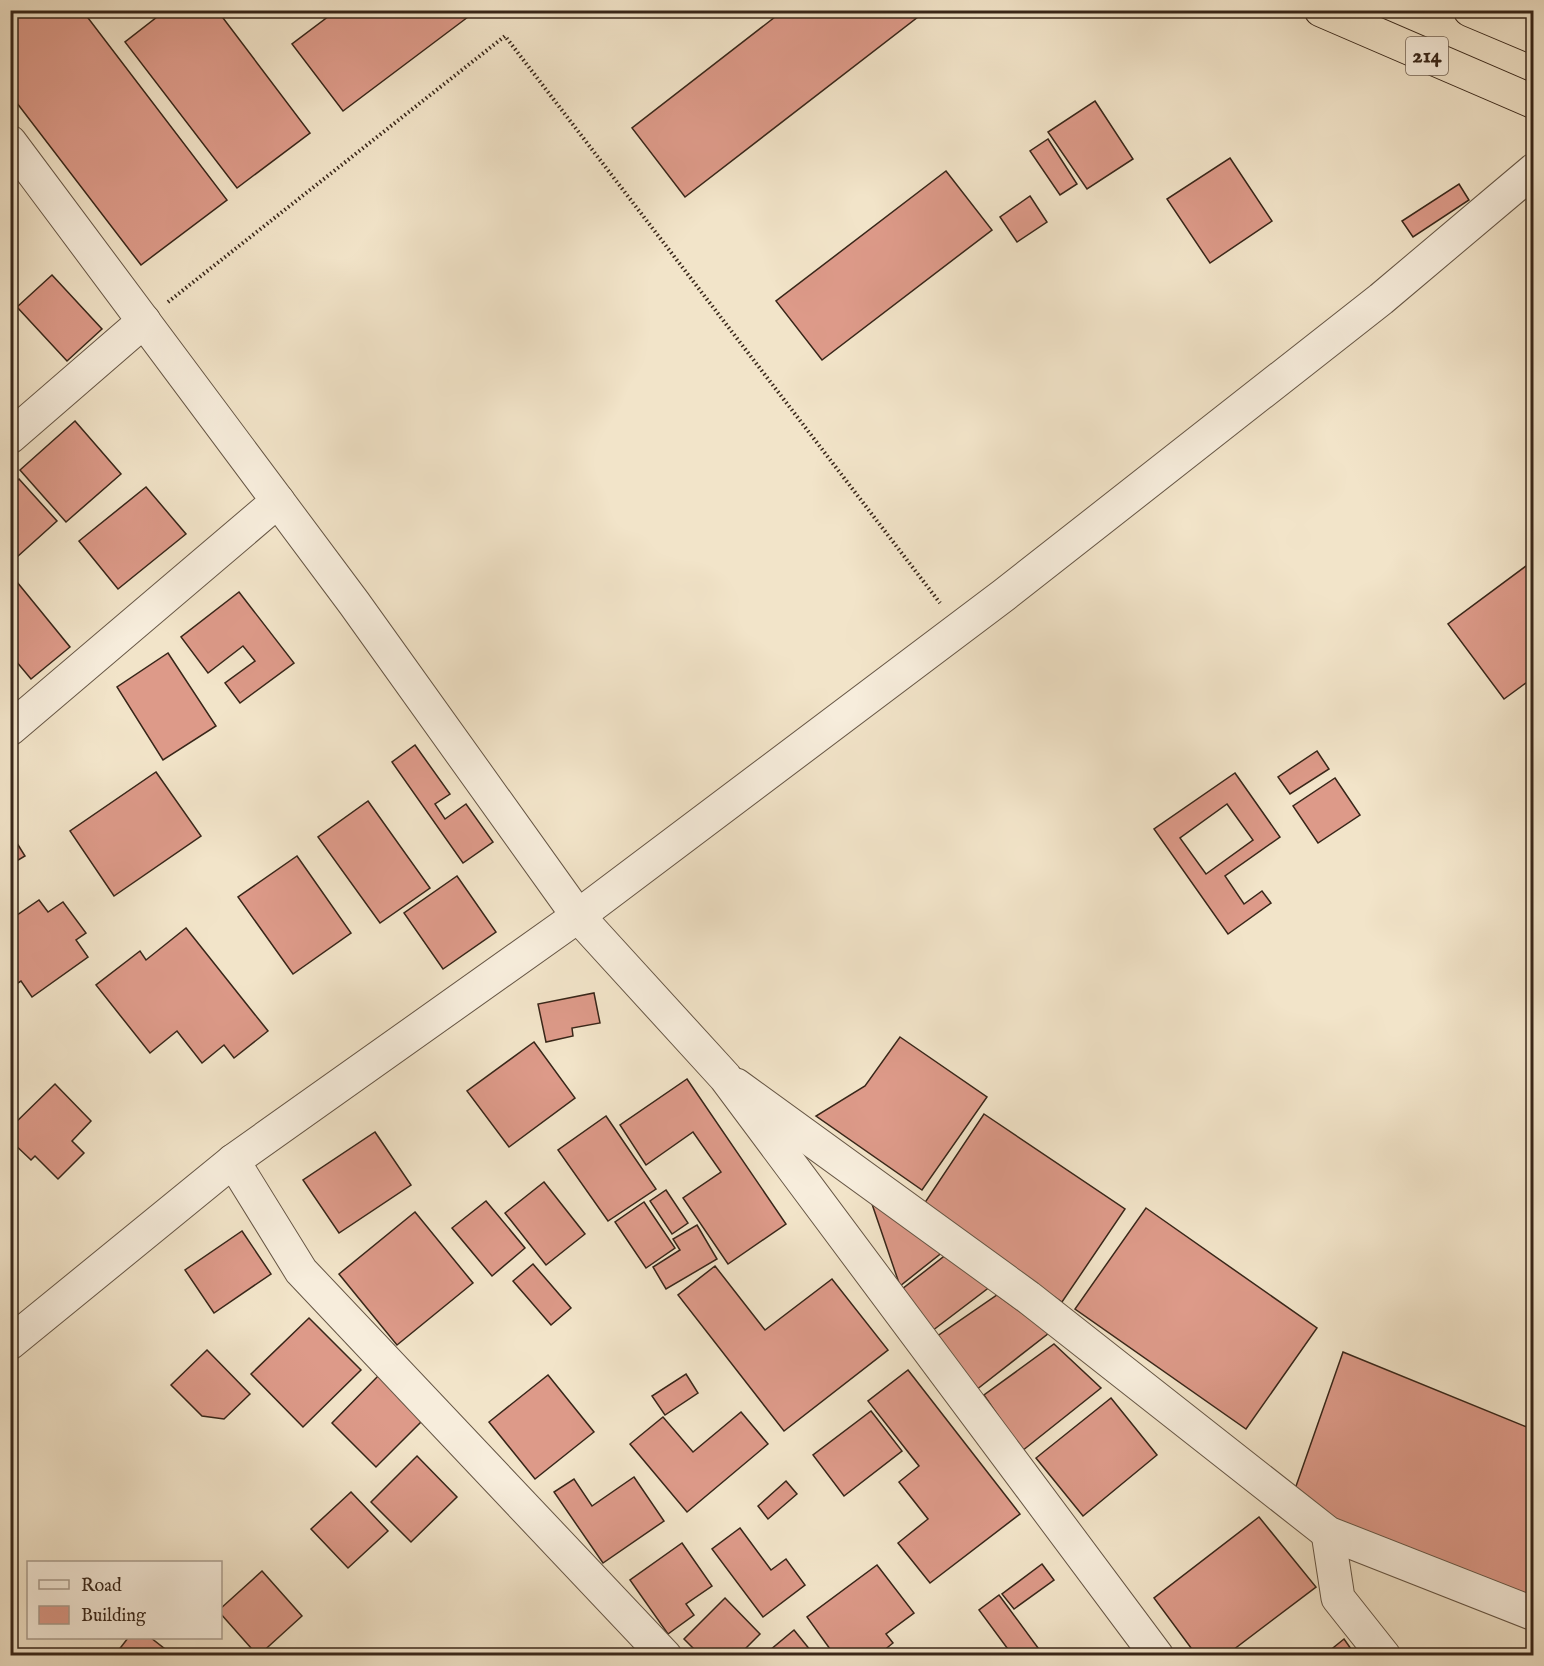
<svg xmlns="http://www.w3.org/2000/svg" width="1544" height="1666" font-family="'IM FELL English',serif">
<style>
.building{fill:#dd9a89;stroke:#382619;stroke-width:1.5;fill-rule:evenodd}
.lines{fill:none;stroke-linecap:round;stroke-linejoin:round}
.minor-casing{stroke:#665645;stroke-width:35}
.tertiary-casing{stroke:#665645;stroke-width:35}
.trunk-casing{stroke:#382619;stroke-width:35}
.path{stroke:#382619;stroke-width:4;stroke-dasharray:1.5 3;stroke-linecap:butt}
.minor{stroke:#f7eddc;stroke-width:33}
.tertiary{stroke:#f7eddc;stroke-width:33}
.trunk{stroke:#f2e4c9;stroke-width:33}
.labels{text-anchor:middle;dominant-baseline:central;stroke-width:4.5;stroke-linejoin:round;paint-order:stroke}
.shield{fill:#f7eddc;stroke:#716254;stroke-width:1.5}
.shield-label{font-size:22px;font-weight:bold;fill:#382619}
</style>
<rect width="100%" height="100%" fill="#f2e4c9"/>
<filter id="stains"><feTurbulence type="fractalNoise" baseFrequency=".00333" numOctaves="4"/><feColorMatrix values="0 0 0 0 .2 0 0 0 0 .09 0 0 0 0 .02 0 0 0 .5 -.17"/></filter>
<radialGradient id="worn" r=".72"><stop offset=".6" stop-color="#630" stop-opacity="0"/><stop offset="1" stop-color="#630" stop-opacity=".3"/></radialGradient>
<g class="building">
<path d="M 10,10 L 82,10 L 227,200 L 141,265 L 10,94 Z"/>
<path d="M 166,10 L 217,10 L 310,133 L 237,188 L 125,42 Z"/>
<path d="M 337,10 L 462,10 L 468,17 L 343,111 L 292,44 Z"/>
<path d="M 784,10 L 927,10 L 685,197 L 632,128 Z"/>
<path d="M 1095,101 L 1133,159 L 1087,189 L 1048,132 Z"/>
<path d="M 1048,139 L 1077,184 L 1060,195 L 1030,151 Z"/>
<path d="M 1230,158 L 1272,221 L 1210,263 L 1167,199 Z"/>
<path d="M 946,171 L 992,230 L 822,360 L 776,301 Z"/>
<path d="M 1459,184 L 1469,200 L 1413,237 L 1402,221 Z"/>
<path d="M 1030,196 L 1047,222 L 1017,242 L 1000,217 Z"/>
<path d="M 52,275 L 102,329 L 67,361 L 17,307 Z"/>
<path d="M 75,421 L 121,474 L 66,522 L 20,470 Z"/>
<path d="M 19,479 L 57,521 L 17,557 L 10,550 L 10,487 Z"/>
<path d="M 146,487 L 186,534 L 118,589 L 79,541 Z"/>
<path d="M 1534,560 L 1534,677 L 1504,699 L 1448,624 Z"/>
<path d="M 17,582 L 70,647 L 31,679 L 10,654 L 10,587 Z"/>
<path d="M 239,592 L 294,663 L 240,703 L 225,683 L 255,661 L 243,646 L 208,673 L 181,637 Z"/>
<path d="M 168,653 L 216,726 L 163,760 L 117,687 Z"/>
<path d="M 415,745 L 450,794 L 435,804 L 445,819 L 466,804 L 493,842 L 463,863 L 392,762 Z"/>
<path d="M 1317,751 L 1329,769 L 1290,794 L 1278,777 Z"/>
<path d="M 156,772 L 201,836 L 114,896 L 70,831 Z"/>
<path d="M 1235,773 L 1280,837 L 1225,876 L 1244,904 L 1262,891 L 1271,903 L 1228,934 L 1154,829 ZM 1227,804 L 1253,840 L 1206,874 L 1180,838 Z"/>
<path d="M 1335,778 L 1360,815 L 1318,843 L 1293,806 Z"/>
<path d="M 368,801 L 430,888 L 380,923 L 318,837 Z"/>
<path d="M 10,832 L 25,856 L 10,865 Z"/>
<path d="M 297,856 L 351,933 L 293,974 L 238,897 Z"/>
<path d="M 457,876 L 496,932 L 443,969 L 404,913 Z"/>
<path d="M 39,900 L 48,912 L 63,902 L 86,933 L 76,940 L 88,957 L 32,997 L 21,981 L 10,988 L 10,920 Z"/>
<path d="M 186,928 L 268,1031 L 234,1058 L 224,1045 L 202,1063 L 177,1031 L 150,1053 L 96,985 L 140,951 L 146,960 Z"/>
<path d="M 594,993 L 600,1023 L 572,1028 L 573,1036 L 546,1042 L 538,1004 Z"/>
<path d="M 900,1037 L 987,1097 L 922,1190 L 816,1116 L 865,1086 Z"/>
<path d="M 534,1042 L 575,1098 L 509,1147 L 467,1091 Z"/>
<path d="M 687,1079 L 786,1224 L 728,1264 L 683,1198 L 721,1172 L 693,1132 L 646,1165 L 620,1125 Z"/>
<path d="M 55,1084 L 91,1121 L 72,1141 L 84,1153 L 58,1179 L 35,1156 L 31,1160 L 10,1140 L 10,1128 Z"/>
<path d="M 984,1114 L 1125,1209 L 1062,1302 L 922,1207 Z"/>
<path d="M 606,1116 L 656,1189 L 608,1221 L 558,1150 Z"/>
<path d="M 375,1132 L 411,1185 L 339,1233 L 303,1180 Z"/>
<path d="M 544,1182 L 585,1234 L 546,1265 L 505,1213 Z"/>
<path d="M 666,1190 L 688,1223 L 672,1234 L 650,1201 Z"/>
<path d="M 486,1201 L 525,1248 L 492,1276 L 452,1228 Z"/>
<path d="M 644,1202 L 675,1248 L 646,1268 L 615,1222 Z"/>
<path d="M 872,1204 L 944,1251 L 900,1286 Z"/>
<path d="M 1146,1208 L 1317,1328 L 1246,1429 L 1075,1309 Z"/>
<path d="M 415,1212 L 473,1283 L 397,1345 L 339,1274 Z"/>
<path d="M 697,1225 L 717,1259 L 666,1289 L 653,1267 L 680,1250 L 673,1239 Z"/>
<path d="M 242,1231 L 271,1274 L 214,1313 L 185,1270 Z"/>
<path d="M 947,1254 L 991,1286 L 928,1334 L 897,1293 Z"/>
<path d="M 533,1264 L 571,1308 L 551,1325 L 513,1281 Z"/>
<path d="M 715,1266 L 765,1330 L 832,1279 L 888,1350 L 784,1431 L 678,1295 Z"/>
<path d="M 997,1295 L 1049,1333 L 976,1390 L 936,1337 Z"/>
<path d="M 309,1318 L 361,1370 L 303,1427 L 251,1374 Z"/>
<path d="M 1054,1344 L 1101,1388 L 1022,1451 L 984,1395 Z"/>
<path d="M 207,1350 L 250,1394 L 224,1419 L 202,1416 L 171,1385 Z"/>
<path d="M 1343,1352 L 1534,1430 L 1534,1606 L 1288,1509 Z"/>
<path d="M 908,1370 L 1020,1514 L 930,1583 L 898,1543 L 928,1519 L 899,1482 L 919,1466 L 868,1401 Z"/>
<path d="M 686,1374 L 698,1393 L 665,1415 L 652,1396 Z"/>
<path d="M 379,1375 L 424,1419 L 376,1467 L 332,1423 Z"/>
<path d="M 548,1375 L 594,1432 L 535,1479 L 489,1422 Z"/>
<path d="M 1111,1398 L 1157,1455 L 1083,1516 L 1036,1458 Z"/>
<path d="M 871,1411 L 902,1451 L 844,1496 L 813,1455 Z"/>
<path d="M 741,1412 L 768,1444 L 687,1512 L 630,1444 L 663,1417 L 693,1452 Z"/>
<path d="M 417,1456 L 457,1497 L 411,1542 L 371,1502 Z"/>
<path d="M 634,1477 L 664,1521 L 603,1563 L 554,1492 L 574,1479 L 592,1506 Z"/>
<path d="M 786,1481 L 797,1494 L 768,1519 L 758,1506 Z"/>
<path d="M 351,1492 L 388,1531 L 348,1568 L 311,1529 Z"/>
<path d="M 1259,1517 L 1316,1587 L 1225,1656 L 1197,1656 L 1154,1598 Z"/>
<path d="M 740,1528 L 771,1570 L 786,1559 L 805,1585 L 763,1617 L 712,1549 Z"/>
<path d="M 682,1543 L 712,1586 L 686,1604 L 694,1615 L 668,1634 L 630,1580 Z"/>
<path d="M 1042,1564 L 1054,1580 L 1014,1609 L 1002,1594 Z"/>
<path d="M 877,1565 L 914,1613 L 886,1634 L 893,1643 L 877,1656 L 835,1656 L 807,1617 Z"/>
<path d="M 262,1571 L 302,1616 L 258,1656 L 220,1613 L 220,1609 Z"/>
<path d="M 999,1595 L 1044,1656 L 1013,1656 L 979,1610 Z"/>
<path d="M 725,1598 L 760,1634 L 738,1656 L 701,1656 L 684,1639 Z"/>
<path d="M 794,1630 L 815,1656 L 763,1656 Z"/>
<path d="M 128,1638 L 151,1638 L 165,1649 L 160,1656 L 114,1656 Z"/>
<path d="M 1344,1639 L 1356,1656 L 1323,1656 Z"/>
</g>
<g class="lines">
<defs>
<g id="minor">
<path d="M 10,437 L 144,321"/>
<path d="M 10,729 L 278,501"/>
<path d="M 736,1085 L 1028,1297 L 1328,1533 L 1534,1614"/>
<path d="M 233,1161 L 301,1271 L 665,1656"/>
<path d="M 10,1343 L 233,1161 L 578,916 L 1004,595 L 1381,299 L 1534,170"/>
<path d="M 1328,1533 L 1338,1598 L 1384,1656"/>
</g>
<path id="tertiary" d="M 10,142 L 354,603 L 578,916 L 725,1077 L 1157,1656"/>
<g id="trunk">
<path d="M 1321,10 L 1534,102"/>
<path d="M 1470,10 L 1534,37"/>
</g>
</defs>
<use href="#minor" class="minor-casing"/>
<use href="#tertiary" class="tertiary-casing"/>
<use href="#trunk" class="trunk-casing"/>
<path class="path" d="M 168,302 L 505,36 L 940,603"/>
<use href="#minor" class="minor"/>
<use href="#tertiary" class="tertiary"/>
<use href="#trunk" class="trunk"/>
</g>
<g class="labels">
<rect class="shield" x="1406" y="37" width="42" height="38" rx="4.5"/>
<g class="shield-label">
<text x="1427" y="56">214</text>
</g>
</g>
<rect width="1544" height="1666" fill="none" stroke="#f2e4c9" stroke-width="36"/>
<rect x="12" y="12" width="1520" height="1642" fill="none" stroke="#382619" stroke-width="3"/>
<rect x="18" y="18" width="1508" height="1630" fill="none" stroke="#382619" stroke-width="1.5"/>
<rect x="27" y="1561" width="195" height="78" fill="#f7eddc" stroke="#ab9d8e" stroke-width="1.5"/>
<rect x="39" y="1580" width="30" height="9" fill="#f7eddc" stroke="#ab9d8e" stroke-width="1.5"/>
<text x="81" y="1591" font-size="18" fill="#382619">Road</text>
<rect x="39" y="1606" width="30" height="18" fill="#dd9a89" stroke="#ab9d8e" stroke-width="1.5"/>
<text x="81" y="1621" font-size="18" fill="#382619">Building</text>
<rect width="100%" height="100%" filter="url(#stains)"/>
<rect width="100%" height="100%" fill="url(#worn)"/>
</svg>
